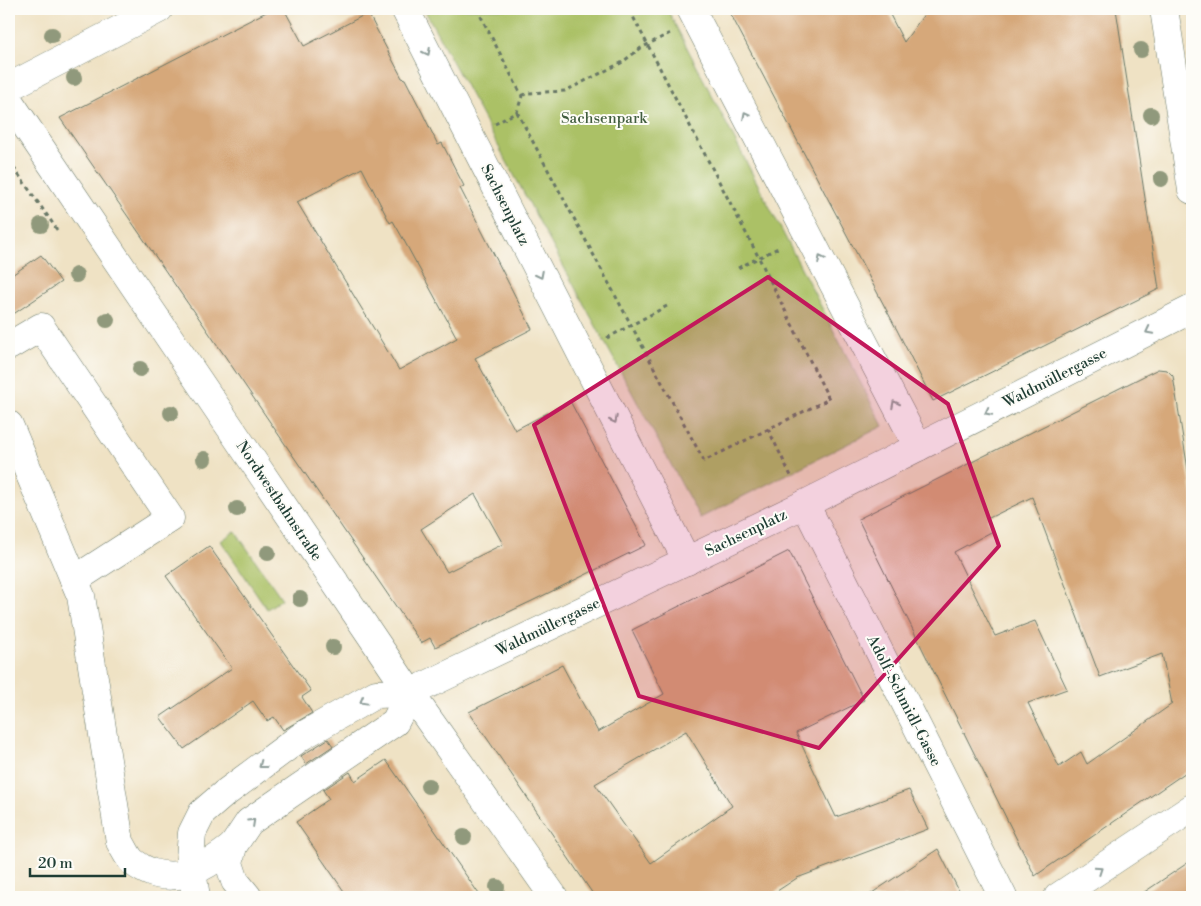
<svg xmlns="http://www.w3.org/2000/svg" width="1201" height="906" font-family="'Libre Bodoni',serif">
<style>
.green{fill:#abc166;stroke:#657f4d}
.building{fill:#d6a87a;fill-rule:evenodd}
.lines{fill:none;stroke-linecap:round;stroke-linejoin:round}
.minor-casing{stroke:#687766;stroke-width:29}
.path{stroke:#687766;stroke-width:3;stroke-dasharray:4 4;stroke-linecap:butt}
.minor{stroke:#fff;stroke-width:28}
.tree{fill:#90997b}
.oneway{stroke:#8f9e9a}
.marked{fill:#c2185b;fill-opacity:0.2;stroke:#c2185b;stroke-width:4;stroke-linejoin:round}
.labels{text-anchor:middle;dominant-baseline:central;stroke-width:4;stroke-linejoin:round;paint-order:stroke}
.park-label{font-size:15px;fill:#425e40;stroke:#fdfcf7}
.street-label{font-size:15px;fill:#1f3d34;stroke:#fdfcf7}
</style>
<rect width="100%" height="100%" fill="#fdfcf7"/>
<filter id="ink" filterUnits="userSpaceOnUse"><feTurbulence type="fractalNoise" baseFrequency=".02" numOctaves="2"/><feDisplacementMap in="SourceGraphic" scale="10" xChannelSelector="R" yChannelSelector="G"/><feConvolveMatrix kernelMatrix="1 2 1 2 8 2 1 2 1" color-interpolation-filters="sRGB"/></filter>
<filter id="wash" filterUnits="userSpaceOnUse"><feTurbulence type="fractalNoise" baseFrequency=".0096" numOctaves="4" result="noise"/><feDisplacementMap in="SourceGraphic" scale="20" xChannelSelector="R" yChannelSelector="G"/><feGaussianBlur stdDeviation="1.12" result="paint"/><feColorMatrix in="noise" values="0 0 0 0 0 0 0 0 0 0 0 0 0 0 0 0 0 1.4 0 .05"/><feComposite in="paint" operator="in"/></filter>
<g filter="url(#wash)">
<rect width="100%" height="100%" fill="#efe2c4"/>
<g class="green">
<path d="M 424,9 L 667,9 L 883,426 L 700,518 Z"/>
<path d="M 235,531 L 282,599 L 267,609 L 221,541 Z"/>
</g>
<g id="blocks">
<g class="building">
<path d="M 272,9 L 284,9 L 304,46 L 368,13 L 402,78 L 405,79 L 422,112 L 438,145 L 442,143 L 464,186 L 460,188 L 532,329 L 475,358 L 515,430 L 570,401 L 646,545 L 532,601 L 435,647 L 430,638 L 421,643 L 192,308 L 191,308 L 60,118 ZM 362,168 L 390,223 L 393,221 L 401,235 L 457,338 L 399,370 L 297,202 ZM 475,494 L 503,544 L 447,572 L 421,529 Z"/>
<path d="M 728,9 L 887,9 L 904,42 L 928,9 L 1116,9 L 1159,289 L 933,401 L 897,330 Z"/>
<path d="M 41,255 L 61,282 L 9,317 L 9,277 Z"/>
<path d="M 1158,369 L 1167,370 L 1173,376 L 1192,495 L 1192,768 L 1035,876 L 858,519 ZM 1032,497 L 1100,677 L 1162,654 L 1172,704 L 1087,764 L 1081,752 L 1059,767 L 1028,703 L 1067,689 L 1035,621 L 995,636 L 954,552 L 993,531 L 987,519 Z"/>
<path d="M 209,546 L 311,691 L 302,697 L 312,713 L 283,730 L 274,717 L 267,721 L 253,701 L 184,749 L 160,717 L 232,668 L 166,576 Z"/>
<path d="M 789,551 L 864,700 L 796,733 L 836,817 L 909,790 L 928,829 L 797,878 L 768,897 L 595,897 L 469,712 L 562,665 L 598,732 L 664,694 L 632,630 ZM 686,731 L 732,806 L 651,863 L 595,784 Z"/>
<path d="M 328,739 L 333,746 L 306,764 L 301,756 Z"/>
<path d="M 386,760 L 481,897 L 348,897 L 296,822 L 329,799 L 323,790 L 350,772 L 355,781 Z"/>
<path d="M 938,849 L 962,897 L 866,897 Z"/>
<path d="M 1192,860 L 1192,897 L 1137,897 Z"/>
</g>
</g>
</g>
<g filter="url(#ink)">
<use href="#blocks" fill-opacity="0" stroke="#687766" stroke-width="1"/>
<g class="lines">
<defs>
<g id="minor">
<path d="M 405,9 L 687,561"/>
<path d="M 691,9 L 918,447"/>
<path d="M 1164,9 L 1192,190"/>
<path d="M 9,87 L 159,9"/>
<path d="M 9,101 L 410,693 L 554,897"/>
<path d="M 9,346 L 41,327 L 170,518 L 74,580"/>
<path d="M 9,425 L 81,596 L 120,842 C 124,848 128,858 133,862 C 169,890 203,870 233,846"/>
<path d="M 805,504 L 1003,897"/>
<path d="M 196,897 L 190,859 L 192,833 L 202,813 L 224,794 L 302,736 L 376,694 L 410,693 L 805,504 L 1192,309"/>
<path d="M 248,897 L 235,881 L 229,863 L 233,846 L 249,822 L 395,722 L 410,693"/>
<path d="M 1058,897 L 1192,808"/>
</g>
</defs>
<use href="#minor" class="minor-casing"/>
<g class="path">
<path d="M 477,9 L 522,96 L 517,112 L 495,124"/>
<path d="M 522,96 L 527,93 L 565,91 L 621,63 L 641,48 L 670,33"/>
<path d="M 517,112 L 704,461 L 829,399 L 759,258 L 629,9"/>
<path d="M 9,161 L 58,231"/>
<path d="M 738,268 L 780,247"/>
<path d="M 607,338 L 667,306"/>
<path d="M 768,429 L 792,478"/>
</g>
<use href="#minor" class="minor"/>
</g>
<g class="tree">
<circle cx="52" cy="35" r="8"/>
<circle cx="1141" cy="50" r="8"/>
<circle cx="74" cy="78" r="8"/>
<circle cx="1151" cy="115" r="8"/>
<circle cx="1161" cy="179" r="8"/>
<circle cx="41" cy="225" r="8"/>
<circle cx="76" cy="275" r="8"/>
<circle cx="107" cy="320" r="8"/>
<circle cx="140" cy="369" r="8"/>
<circle cx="171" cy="413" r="8"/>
<circle cx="204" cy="459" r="8"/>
<circle cx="237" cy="509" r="8"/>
<circle cx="268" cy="553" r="8"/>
<circle cx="300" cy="599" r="8"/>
<circle cx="333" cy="647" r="8"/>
<circle cx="428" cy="786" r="8"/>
<circle cx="464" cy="837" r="8"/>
<circle cx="497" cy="887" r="8"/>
</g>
<defs><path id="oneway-chevron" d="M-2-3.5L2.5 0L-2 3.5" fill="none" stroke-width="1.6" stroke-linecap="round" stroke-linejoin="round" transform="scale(1.25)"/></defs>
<g class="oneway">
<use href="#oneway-chevron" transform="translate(427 52) rotate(63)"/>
<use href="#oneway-chevron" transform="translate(746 115) rotate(-117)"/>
<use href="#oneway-chevron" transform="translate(821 259) rotate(-117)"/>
<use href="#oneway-chevron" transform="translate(540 275) rotate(63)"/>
<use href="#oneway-chevron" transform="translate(1149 331) rotate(153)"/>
<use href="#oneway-chevron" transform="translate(895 404) rotate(-117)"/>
<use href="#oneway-chevron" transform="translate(988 412) rotate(153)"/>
<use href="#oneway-chevron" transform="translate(614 420) rotate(63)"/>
<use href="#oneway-chevron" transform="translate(363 701) rotate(151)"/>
<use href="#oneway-chevron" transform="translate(262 765) rotate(143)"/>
<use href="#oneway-chevron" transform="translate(252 822) rotate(-43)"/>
<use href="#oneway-chevron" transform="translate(1099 870) rotate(-34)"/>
</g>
</g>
<path class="marked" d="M 768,277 L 948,404 L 999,546 L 819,748 L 639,696 L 534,425 Z"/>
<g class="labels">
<g class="park-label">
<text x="604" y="118">Sachsenpark</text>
</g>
<g class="street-label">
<text transform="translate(505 205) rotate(63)">Sachsenplatz</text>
<text transform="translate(1055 378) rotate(-27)">Waldmüllergasse</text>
<text transform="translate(279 501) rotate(56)">Nordwestbahnstraße</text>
<text transform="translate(746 533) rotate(-26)">Sachsenplatz</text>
<text transform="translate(548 627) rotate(-26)">Waldmüllergasse</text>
<text transform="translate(904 701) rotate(63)">Adolf-Schmidl-Gasse</text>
</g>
</g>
<rect width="1201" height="906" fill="none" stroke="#fdfcf7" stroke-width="30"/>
<path d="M30 868v8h95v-8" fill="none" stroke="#1f3d34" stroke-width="2.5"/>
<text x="38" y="868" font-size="15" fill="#1f3d34" stroke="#fdfcf7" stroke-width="4" paint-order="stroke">20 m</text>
</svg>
